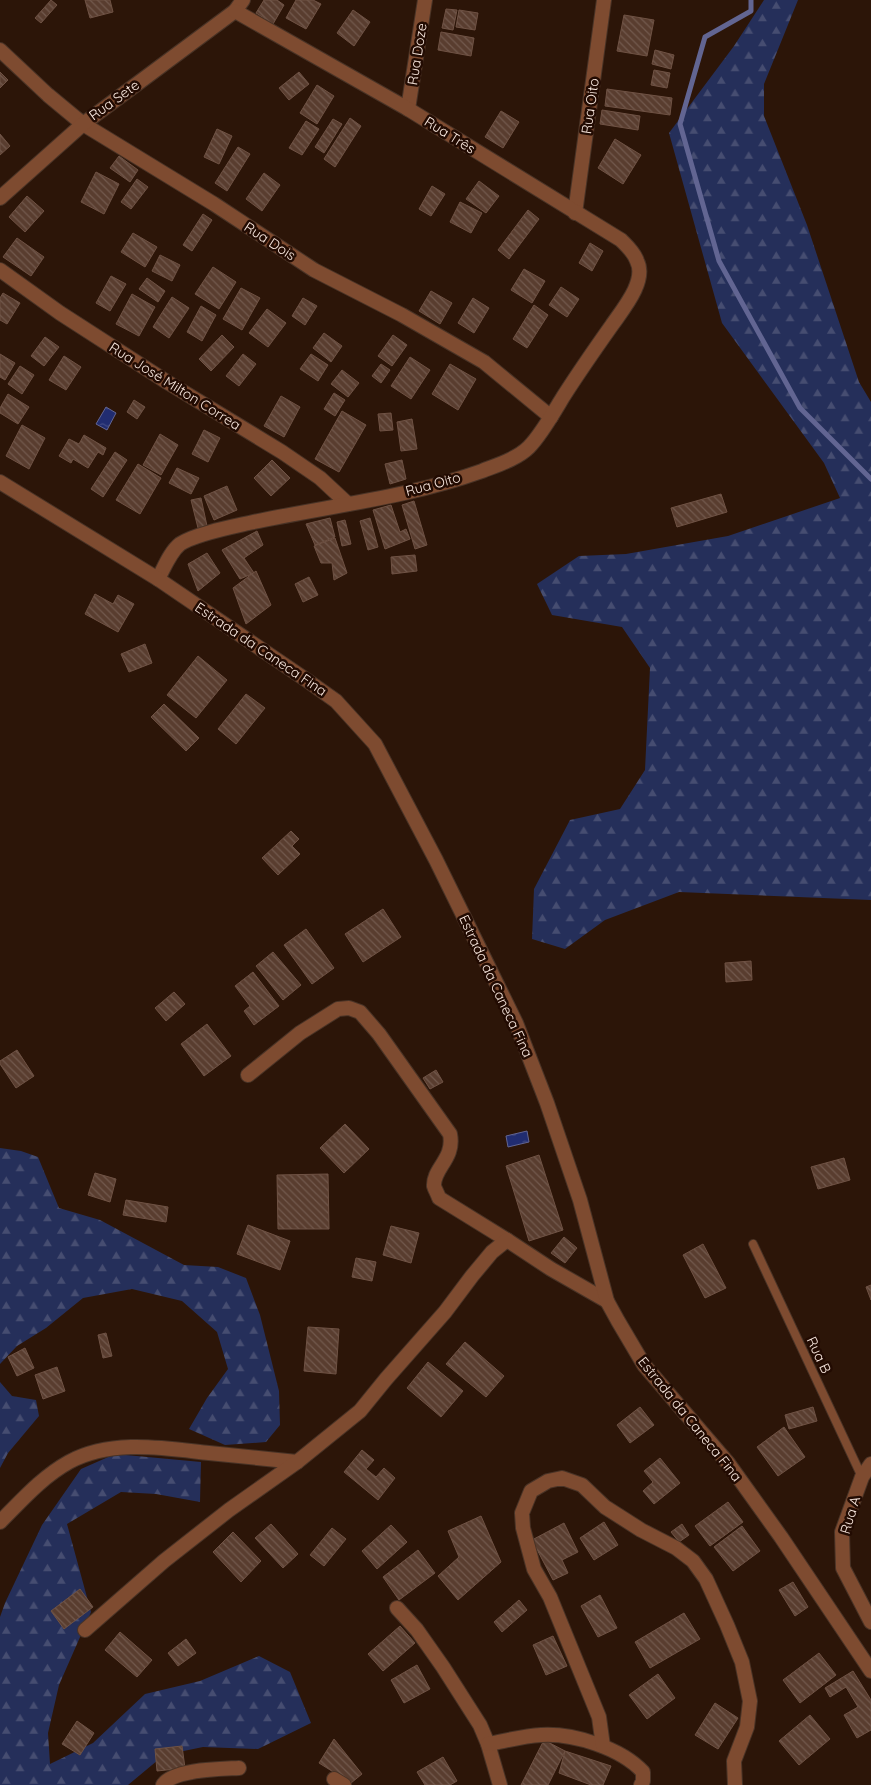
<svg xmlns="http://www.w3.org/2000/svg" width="871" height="1785" font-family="Quicksand,sans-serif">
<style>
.forest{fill:url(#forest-firs)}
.water{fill:url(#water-ripples);stroke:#626592}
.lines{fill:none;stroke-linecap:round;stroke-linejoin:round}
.stream{stroke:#626592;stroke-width:5}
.building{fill:url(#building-back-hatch);stroke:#6f5244}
.service-casing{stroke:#493326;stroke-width:10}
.minor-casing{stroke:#493326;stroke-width:16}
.tertiary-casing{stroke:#493326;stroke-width:16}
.service{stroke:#7e4b30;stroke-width:8}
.minor{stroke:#7e4b30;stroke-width:14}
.tertiary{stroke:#7e4b30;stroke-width:14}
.labels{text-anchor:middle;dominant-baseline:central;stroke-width:5;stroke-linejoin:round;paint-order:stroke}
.street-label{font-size:14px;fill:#fae9e0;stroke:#220b02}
</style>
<defs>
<pattern id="forest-firs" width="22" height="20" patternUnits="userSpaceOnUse" patternTransform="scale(1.25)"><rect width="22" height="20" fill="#252f5a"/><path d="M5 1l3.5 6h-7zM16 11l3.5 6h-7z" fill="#464d71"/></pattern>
<pattern id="water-ripples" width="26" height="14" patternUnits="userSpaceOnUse" patternTransform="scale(1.25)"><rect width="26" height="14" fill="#212c70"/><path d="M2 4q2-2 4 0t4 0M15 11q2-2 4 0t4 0" fill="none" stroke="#424b84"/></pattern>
<pattern id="building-back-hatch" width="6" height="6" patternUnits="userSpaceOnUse" patternTransform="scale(1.25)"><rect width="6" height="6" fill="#593d2f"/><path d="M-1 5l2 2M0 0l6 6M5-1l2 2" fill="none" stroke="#72594d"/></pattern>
</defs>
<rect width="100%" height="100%" fill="#2c1508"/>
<g class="forest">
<path d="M 764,0 L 798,0 L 764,84 L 764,116 L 807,225 L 859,382 L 871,402 L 871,900 L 679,892 L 605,920 L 565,949 L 532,939 L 534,889 L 570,820 L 620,809 L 645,770 L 650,668 L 622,627 L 552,615 L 537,584 L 579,556 L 626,554 L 728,536 L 840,498 L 824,463 L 722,323 L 669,133 L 734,46 Z"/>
<path d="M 0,1148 L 21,1151 L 38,1157 L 59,1208 L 100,1220 L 184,1265 L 218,1267 L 246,1278 L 260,1315 L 279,1391 L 280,1425 L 266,1442 L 225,1445 L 189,1429 L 207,1398 L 228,1369 L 217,1332 L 182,1301 L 132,1289 L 83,1298 L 46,1328 L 17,1346 L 0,1364 Z"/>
<path d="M 0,1382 L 12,1396 L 36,1400 L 39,1416 L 8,1453 L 0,1468 Z"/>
<path d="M 115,1454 L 201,1462 L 200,1502 L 156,1494 L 121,1492 L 67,1524 L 91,1612 L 59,1685 L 48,1733 L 50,1764 L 93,1743 L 145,1694 L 200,1681 L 259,1656 L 290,1672 L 311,1723 L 258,1749 L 203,1747 L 169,1754 L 158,1760 L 128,1785 L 0,1785 L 0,1617 L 5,1603 L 42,1525 L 81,1469 Z"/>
</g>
<g class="water">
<path d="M 106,407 L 116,413 L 107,430 L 96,424 Z"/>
<path d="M 527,1131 L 529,1142 L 508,1147 L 506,1136 Z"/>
</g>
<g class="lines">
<path class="stream" d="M 751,0 L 751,11 L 705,37 L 680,124 L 719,261 L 800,408 L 871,479"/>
</g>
<g class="building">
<path d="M 51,0 L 57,5 L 41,23 L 35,18 Z"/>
<path d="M 85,0 L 110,0 L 113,12 L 90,18 Z"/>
<path d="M 264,0 L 277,0 L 284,5 L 273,24 L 256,13 Z"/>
<path d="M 296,0 L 313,0 L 321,4 L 306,29 L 286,18 Z"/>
<path d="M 446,9 L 457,10 L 453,30 L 442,28 Z"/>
<path d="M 353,10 L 370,22 L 354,46 L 337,33 Z"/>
<path d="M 459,10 L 478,13 L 475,30 L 456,27 Z"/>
<path d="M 624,15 L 654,20 L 647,56 L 617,51 Z"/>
<path d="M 441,32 L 474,38 L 471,56 L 438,50 Z"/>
<path d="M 655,50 L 674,55 L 671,69 L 652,64 Z"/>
<path d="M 654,70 L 670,73 L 667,88 L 651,85 Z"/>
<path d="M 0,72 L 8,80 L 0,88 Z"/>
<path d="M 299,72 L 309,84 L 289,100 L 279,88 Z"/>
<path d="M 317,85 L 334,96 L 317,124 L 300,113 Z"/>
<path d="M 607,89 L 672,98 L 670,115 L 605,106 Z"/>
<path d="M 602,110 L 640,116 L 638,130 L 600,124 Z"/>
<path d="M 501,111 L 519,122 L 503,148 L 485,137 Z"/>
<path d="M 350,118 L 361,126 L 335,167 L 324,159 Z"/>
<path d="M 333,119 L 342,124 L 324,153 L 315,147 Z"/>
<path d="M 306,121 L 319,129 L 302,155 L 289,148 Z"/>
<path d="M 217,129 L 232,136 L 219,164 L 204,157 Z"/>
<path d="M 0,134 L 10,146 L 0,155 Z"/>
<path d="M 615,139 L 641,155 L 623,184 L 598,168 Z"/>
<path d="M 238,147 L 250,154 L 227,191 L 215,183 Z"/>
<path d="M 119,156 L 138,170 L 130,182 L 110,168 Z"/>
<path d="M 96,172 L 119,184 L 104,214 L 81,202 Z"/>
<path d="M 264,173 L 280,185 L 262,211 L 246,199 Z"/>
<path d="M 137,179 L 148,187 L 131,209 L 121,202 Z"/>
<path d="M 479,181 L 499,196 L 486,213 L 466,199 Z"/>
<path d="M 432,186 L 445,194 L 431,216 L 419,209 Z"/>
<path d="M 27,196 L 44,211 L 25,232 L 9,217 Z"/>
<path d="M 460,202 L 482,213 L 471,233 L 450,222 Z"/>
<path d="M 528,210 L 539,219 L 509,259 L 498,250 Z"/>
<path d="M 203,214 L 212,220 L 192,251 L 183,245 Z"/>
<path d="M 133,233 L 157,247 L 145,267 L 121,252 Z"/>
<path d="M 17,238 L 44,257 L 31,276 L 3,257 Z"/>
<path d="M 590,243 L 603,251 L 592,271 L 579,263 Z"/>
<path d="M 160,255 L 180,265 L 172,281 L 152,271 Z"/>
<path d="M 213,267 L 236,282 L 219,309 L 195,294 Z"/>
<path d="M 524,269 L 545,281 L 532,303 L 511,290 Z"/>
<path d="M 111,276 L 126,284 L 110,311 L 96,303 Z"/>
<path d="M 147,278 L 165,291 L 158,302 L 139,289 Z"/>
<path d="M 561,287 L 579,299 L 567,317 L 549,305 Z"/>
<path d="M 241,288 L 260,298 L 242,330 L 223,319 Z"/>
<path d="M 431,291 L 452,303 L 440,324 L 419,311 Z"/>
<path d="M 3,293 L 20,303 L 7,324 L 0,320 L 0,298 Z"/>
<path d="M 132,294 L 155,307 L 139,336 L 116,324 Z"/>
<path d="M 172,297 L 189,308 L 169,338 L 153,327 Z"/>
<path d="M 303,298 L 317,306 L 305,325 L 292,316 Z"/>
<path d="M 473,298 L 489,308 L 474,333 L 458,323 Z"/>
<path d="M 534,305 L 548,315 L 527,348 L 513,339 Z"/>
<path d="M 201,306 L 216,315 L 202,341 L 187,332 Z"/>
<path d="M 267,309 L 286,323 L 268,347 L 249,333 Z"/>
<path d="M 324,333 L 342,346 L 331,362 L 313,348 Z"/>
<path d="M 222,335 L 234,347 L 211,371 L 199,359 Z"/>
<path d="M 393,335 L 407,345 L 392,366 L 378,356 Z"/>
<path d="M 45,337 L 59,347 L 44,366 L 31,356 Z"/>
<path d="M 0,354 L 15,363 L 5,380 L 0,377 Z"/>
<path d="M 243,354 L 256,364 L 239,386 L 226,376 Z"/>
<path d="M 311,354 L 328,365 L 318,381 L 300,369 Z"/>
<path d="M 64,356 L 81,367 L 66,390 L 49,380 Z"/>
<path d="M 410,357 L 430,370 L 411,399 L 391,386 Z"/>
<path d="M 381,364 L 390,370 L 381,383 L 372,376 Z"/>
<path d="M 450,364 L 476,379 L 458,410 L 432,394 Z"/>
<path d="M 20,366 L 34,375 L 22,394 L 8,384 Z"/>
<path d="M 342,370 L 359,383 L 348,397 L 331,384 Z"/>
<path d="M 334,393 L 345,400 L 335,416 L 324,409 Z"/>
<path d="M 8,394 L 29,407 L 18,424 L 0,413 L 0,408 Z"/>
<path d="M 281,396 L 300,407 L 284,437 L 264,426 Z"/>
<path d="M 134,400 L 145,407 L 137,419 L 127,412 Z"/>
<path d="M 342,411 L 366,425 L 339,472 L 315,459 Z"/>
<path d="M 391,413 L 393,430 L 380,431 L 378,414 Z"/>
<path d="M 412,419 L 417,449 L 401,451 L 397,422 Z"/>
<path d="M 22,425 L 45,438 L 29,469 L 6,456 Z"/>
<path d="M 204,430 L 220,438 L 208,462 L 192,454 Z"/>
<path d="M 160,434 L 178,445 L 161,475 L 143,465 Z"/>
<path d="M 84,435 L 106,448 L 103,455 L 98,452 L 88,468 L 73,459 L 71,463 L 59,456 L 69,439 L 79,444 Z"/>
<path d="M 115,452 L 127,460 L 103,497 L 91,489 Z"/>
<path d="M 272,460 L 290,478 L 271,496 L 254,478 Z"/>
<path d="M 402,460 L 406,479 L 390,484 L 385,464 Z"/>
<path d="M 138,464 L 161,478 L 140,514 L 116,500 Z"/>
<path d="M 177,468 L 199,478 L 191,494 L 169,483 Z"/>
<path d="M 227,486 L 237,510 L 214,520 L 204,496 Z"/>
<path d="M 721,494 L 727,512 L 677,527 L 671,508 Z"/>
<path d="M 201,498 L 207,526 L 198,528 L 191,500 Z"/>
<path d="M 414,501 L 427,545 L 415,549 L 402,505 Z"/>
<path d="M 391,505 L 400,532 L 406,529 L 410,539 L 385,549 L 373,510 Z"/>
<path d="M 330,518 L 335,537 L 315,545 L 306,524 Z"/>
<path d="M 370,518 L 378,547 L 368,550 L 360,521 Z"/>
<path d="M 345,520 L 351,544 L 342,546 L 337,522 Z"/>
<path d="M 257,531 L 263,545 L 244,558 L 254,573 L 240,579 L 222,550 Z"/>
<path d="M 335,538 L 347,573 L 334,580 L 332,563 L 321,563 L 314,546 Z"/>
<path d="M 207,553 L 220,573 L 198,591 L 188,564 Z"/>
<path d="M 415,555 L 417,571 L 392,574 L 391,557 Z"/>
<path d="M 256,571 L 271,605 L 246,624 L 233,588 Z"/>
<path d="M 309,577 L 318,595 L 303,602 L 295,584 Z"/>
<path d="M 95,594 L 113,604 L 118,595 L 134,604 L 118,632 L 85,614 Z"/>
<path d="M 145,644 L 152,663 L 129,672 L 121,654 Z"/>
<path d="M 198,656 L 227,680 L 196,718 L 167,695 Z"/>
<path d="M 246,694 L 265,708 L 236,744 L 218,729 Z"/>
<path d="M 164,704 L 199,738 L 186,751 L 151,717 Z"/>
<path d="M 291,831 L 299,839 L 292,846 L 300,854 L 278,875 L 262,858 Z"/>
<path d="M 383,909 L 401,937 L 363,962 L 345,934 Z"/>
<path d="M 306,929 L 334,968 L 312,984 L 284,945 Z"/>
<path d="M 273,952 L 301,985 L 283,1000 L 256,966 Z"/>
<path d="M 751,961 L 752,980 L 726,982 L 725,963 Z"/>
<path d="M 253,972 L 279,1006 L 254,1025 L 244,1011 L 250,1006 L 235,986 Z"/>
<path d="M 174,992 L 185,1004 L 166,1021 L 155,1008 Z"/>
<path d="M 207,1024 L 231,1056 L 204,1076 L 181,1044 Z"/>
<path d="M 17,1050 L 34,1076 L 16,1088 L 0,1064 L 0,1061 Z"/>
<path d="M 436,1070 L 443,1082 L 430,1089 L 423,1078 Z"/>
<path d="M 345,1124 L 369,1149 L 344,1173 L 320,1148 Z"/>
<path d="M 539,1155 L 563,1230 L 529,1241 L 506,1166 Z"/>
<path d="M 844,1158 L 850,1180 L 818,1189 L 811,1167 Z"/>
<path d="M 95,1173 L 116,1179 L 110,1202 L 88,1195 Z"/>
<path d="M 328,1174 L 329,1229 L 278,1229 L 277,1175 Z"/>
<path d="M 126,1200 L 168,1207 L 166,1222 L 123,1215 Z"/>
<path d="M 248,1225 L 290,1241 L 280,1270 L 237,1254 Z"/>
<path d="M 391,1226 L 419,1233 L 411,1263 L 383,1255 Z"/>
<path d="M 564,1237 L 577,1248 L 565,1263 L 551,1253 Z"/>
<path d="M 703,1244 L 726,1288 L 705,1298 L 683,1255 Z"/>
<path d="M 356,1258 L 376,1262 L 372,1281 L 352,1277 Z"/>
<path d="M 871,1285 L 871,1300 L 866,1287 Z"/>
<path d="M 308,1327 L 339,1329 L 336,1374 L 304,1371 Z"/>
<path d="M 106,1333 L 112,1356 L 103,1358 L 98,1335 Z"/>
<path d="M 465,1342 L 504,1376 L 486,1397 L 446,1364 Z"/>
<path d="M 25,1348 L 34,1368 L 17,1376 L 8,1357 Z"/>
<path d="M 428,1362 L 463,1391 L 441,1417 L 407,1388 Z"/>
<path d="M 57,1367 L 65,1391 L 43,1399 L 35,1375 Z"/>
<path d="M 640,1407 L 654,1425 L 630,1443 L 617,1425 Z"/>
<path d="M 813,1407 L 817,1421 L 789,1429 L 785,1415 Z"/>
<path d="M 784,1427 L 805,1457 L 778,1476 L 757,1447 Z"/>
<path d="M 362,1450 L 374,1460 L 366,1469 L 376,1477 L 384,1468 L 395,1478 L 378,1500 L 344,1472 Z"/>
<path d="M 660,1458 L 680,1483 L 654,1504 L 643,1491 L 653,1482 L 644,1471 Z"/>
<path d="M 728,1502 L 743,1522 L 710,1546 L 695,1526 Z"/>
<path d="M 481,1516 L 501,1562 L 458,1600 L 438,1576 L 459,1557 L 448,1531 Z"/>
<path d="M 604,1522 L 618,1545 L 594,1560 L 580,1538 Z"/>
<path d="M 564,1523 L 578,1552 L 562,1560 L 568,1573 L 553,1580 L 532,1540 Z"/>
<path d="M 271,1524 L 298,1554 L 283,1568 L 255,1538 Z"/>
<path d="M 682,1524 L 689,1535 L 679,1542 L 671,1532 Z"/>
<path d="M 391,1525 L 407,1542 L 377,1569 L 362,1551 Z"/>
<path d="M 742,1526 L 760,1551 L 733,1571 L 714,1547 Z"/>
<path d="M 332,1528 L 346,1539 L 324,1566 L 310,1555 Z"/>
<path d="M 233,1532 L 261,1561 L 241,1582 L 213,1552 Z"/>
<path d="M 418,1550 L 435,1573 L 399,1600 L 383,1577 Z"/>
<path d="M 793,1582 L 808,1607 L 795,1616 L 779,1590 Z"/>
<path d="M 80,1589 L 93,1607 L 64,1629 L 51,1611 Z"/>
<path d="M 600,1595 L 617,1628 L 598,1637 L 581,1606 Z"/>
<path d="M 519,1600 L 527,1610 L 502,1632 L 494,1622 Z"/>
<path d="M 684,1613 L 700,1639 L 650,1668 L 635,1642 Z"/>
<path d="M 400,1626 L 415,1643 L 383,1671 L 368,1654 Z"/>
<path d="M 120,1632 L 152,1660 L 137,1677 L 105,1650 Z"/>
<path d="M 553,1636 L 567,1666 L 546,1675 L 533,1645 Z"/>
<path d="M 186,1639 L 196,1653 L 178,1666 L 168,1653 Z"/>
<path d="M 819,1653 L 836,1675 L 800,1703 L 783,1680 Z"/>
<path d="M 417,1665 L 430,1689 L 404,1703 L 391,1680 Z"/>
<path d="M 853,1671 L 871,1700 L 871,1730 L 857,1738 L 844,1715 L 858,1707 L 846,1687 L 830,1697 L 825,1688 Z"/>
<path d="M 658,1674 L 675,1698 L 647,1719 L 629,1695 Z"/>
<path d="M 715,1703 L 738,1718 L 718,1749 L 695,1735 Z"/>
<path d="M 810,1715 L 830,1739 L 799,1765 L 779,1741 Z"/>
<path d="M 77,1721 L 94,1733 L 80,1755 L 62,1744 Z"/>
<path d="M 334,1739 L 362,1774 L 351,1783 L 319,1763 Z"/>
<path d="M 544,1740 L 565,1751 L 548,1785 L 521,1785 Z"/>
<path d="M 182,1746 L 185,1768 L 157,1771 L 155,1749 Z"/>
<path d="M 565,1751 L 611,1766 L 603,1785 L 591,1785 L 559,1773 Z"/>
<path d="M 443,1757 L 457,1781 L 450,1785 L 425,1785 L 417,1772 Z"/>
</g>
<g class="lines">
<defs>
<path id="service" d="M 753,1244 L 862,1477"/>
<g id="minor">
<path d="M 0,50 L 48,95 L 83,124 L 214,204 L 314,270 L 402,315 L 484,362 L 551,417"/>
<path d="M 408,109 L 425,0"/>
<path d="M 0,198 L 83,124 L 235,11 L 243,0"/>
<path d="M 575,213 L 604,0"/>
<path d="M 0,270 L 60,313 L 167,382 L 282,452 L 320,478 L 348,504"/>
<path d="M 158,579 C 164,568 170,552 180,544 C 195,534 231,527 249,523 C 327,506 407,498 482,471 C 497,465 517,459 529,447 C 541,435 554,412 563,397 C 579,372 595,349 612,325 C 623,309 647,281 637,261 C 634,252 627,246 621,240 L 408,109 L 235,11"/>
<path d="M 248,1075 L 300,1033 L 338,1009 L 349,1008 L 360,1012 L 379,1034 L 450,1134 C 455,1159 433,1168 434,1186 C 435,1190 438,1194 439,1198 L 507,1240"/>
<path d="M 871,1464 L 862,1477 L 842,1532 L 843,1568 L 871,1622"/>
<path d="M 0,1522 C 22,1500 42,1477 69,1462 C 112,1439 163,1448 209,1453 C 238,1456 267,1459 297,1462"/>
<path d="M 397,1608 L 417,1630 L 443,1667 L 480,1725 L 488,1744 L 500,1785"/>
<path d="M 85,1630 L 164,1561 L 229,1510 L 297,1462 L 360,1411 L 386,1379 L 445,1312 L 472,1276 L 492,1252 L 507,1240 L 551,1269 L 607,1301"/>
<path d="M 488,1744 C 505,1741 523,1736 541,1735 C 573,1733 621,1748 643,1772 L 643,1781 L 641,1785"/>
<path d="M 603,1746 L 599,1717 L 550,1597 L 534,1569 L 523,1528 L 522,1513 L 531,1491 L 548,1481 L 562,1478 L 582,1485 L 605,1507 L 641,1530 L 676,1548 L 693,1561 L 706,1579 L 727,1625 L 742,1662 L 750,1701 L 747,1727 L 734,1761 L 735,1785"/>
<path d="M 334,1779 L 344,1785"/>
<path d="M 163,1785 C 173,1769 222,1769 239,1768"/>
</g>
<path id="tertiary" d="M 0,482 L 158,579 L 305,679 L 336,701 L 375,744 L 436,860 L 516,1023 L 547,1103 L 580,1200 L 607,1301 L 618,1321 L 644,1365 L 728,1463 L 781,1537 L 871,1671"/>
</defs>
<use href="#service" class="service-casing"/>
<use href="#minor" class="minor-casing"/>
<use href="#tertiary" class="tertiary-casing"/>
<use href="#service" class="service"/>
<use href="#minor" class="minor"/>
<use href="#tertiary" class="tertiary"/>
</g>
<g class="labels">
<g class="street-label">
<text transform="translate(417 54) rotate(-81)">Rua Doze</text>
<text transform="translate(114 100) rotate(-36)">Rua Sete</text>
<text transform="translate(590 106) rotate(-82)">Rua Oito</text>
<text transform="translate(450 135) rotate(32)">Rua Três</text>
<text transform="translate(270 241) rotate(33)">Rua Dois</text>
<text transform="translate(175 386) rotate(32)">Rua José Milton Correa</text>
<text transform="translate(433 484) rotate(-15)">Rua Oito</text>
<text transform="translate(261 649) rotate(34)">Estrada da Caneca Fina</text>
<text transform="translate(496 986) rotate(65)">Estrada da Caneca Fina</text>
<text transform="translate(819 1355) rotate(65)">Rua B</text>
<text transform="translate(690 1419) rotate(51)">Estrada da Caneca Fina</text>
<text transform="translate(850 1515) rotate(-73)">Rua A</text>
</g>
</g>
</svg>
